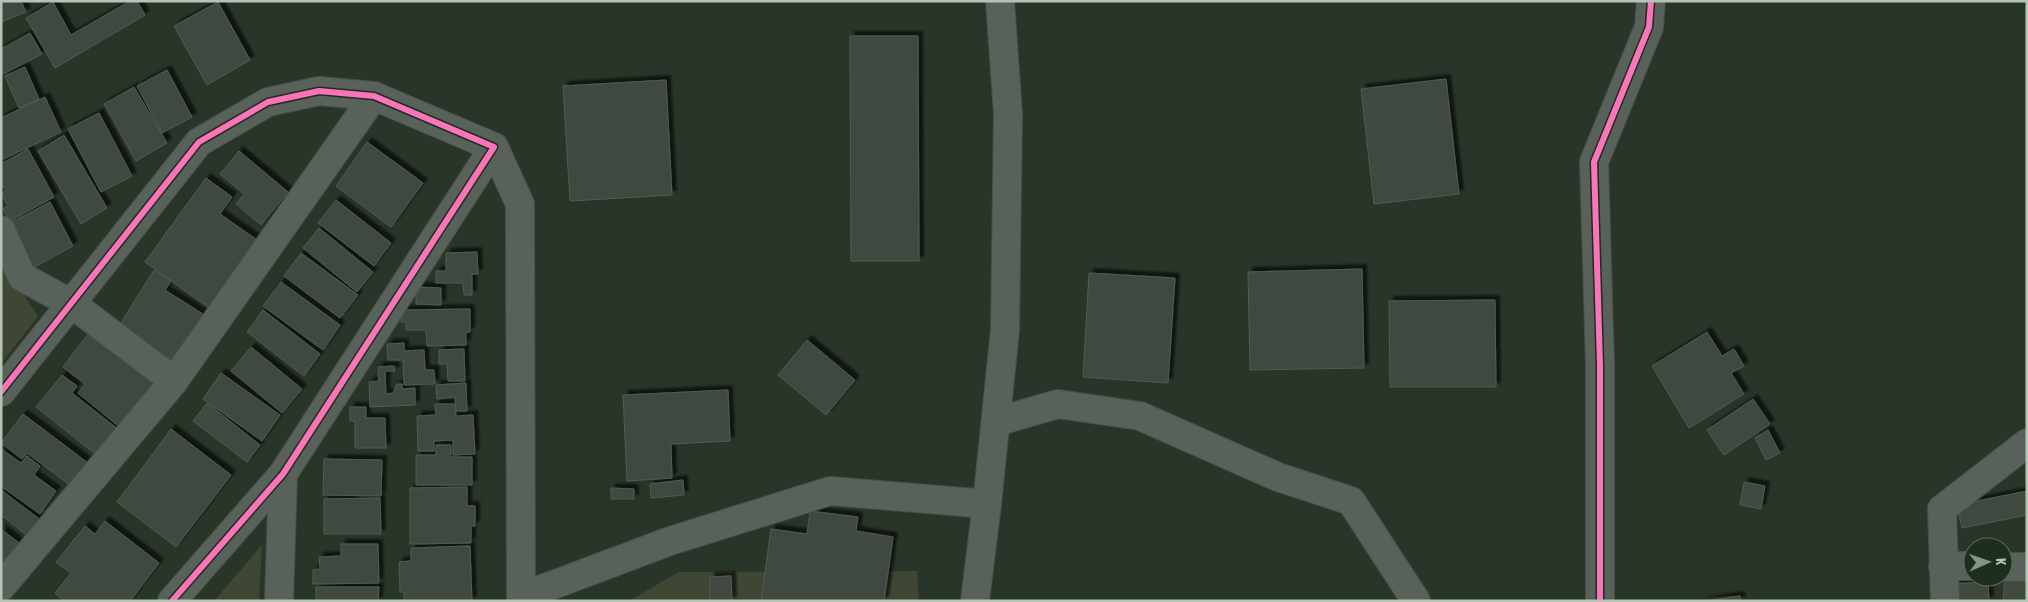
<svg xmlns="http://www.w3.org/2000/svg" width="2028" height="602" font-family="'Asap Condensed',sans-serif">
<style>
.green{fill:#404634}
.building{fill:#3f4a3f;stroke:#515c52;filter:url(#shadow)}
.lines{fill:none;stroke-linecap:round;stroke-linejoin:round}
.street-casing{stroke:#474f47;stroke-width:30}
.street{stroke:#59625a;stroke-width:28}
.cycleway-casing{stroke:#1d2e1e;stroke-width:9}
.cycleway{stroke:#fb73b8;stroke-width:6}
</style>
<defs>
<filter id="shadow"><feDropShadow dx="4.5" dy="-4.5" stdDeviation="1" flood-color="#0009"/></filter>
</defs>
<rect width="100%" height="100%" fill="#2a352a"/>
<g class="green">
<path d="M 1,262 L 38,316 L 1,364 Z"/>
<path d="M 262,545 L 259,601 L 214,601 Z"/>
<path d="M 917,571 L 919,601 L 629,601 L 679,572 Z"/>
</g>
<g class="building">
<path d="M 1,1 L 21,1 L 26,12 L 1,22 Z"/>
<path d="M 130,1 L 137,1 L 145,15 L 55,68 L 26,18 L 53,2 L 71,35 Z"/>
<path d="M 218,2 L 250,60 L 207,85 L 174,26 Z"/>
<path d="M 30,33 L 42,54 L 1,75 L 1,49 Z"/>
<path d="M 850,36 L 918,36 L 919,261 L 851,261 Z"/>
<path d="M 25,67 L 39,99 L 19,108 L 5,76 Z"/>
<path d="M 167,70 L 192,117 L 162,133 L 137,86 Z"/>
<path d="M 1446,79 L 1459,194 L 1374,204 L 1361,89 Z"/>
<path d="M 666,80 L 672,195 L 570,201 L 563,86 Z"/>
<path d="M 134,87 L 167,143 L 136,161 L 104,104 Z"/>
<path d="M 45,97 L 61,132 L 1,160 L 1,118 Z"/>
<path d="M 99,113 L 132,176 L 101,192 L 68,129 Z"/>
<path d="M 64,135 L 107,208 L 81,224 L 38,151 Z"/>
<path d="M 367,142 L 423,183 L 391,227 L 336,186 Z"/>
<path d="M 28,149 L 54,197 L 10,221 L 3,209 L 8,206 L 1,193 L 6,191 L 1,182 L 1,164 Z"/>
<path d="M 239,151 L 288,192 L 261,225 L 236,204 L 244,194 L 220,174 Z"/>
<path d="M 206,178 L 232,197 L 220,214 L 260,242 L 212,310 L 145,262 Z"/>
<path d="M 336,200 L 391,243 L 374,266 L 318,223 Z"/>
<path d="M 50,202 L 73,246 L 29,270 L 6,225 Z"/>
<path d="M 319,228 L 373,272 L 357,292 L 303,248 Z"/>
<path d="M 477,252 L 478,274 L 472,274 L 472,295 L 464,295 L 463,283 L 436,283 L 436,271 L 446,271 L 446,253 Z"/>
<path d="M 301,253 L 358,295 L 340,318 L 284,276 Z"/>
<path d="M 1362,269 L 1364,368 L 1250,370 L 1248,272 Z"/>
<path d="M 154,270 L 171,281 L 165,290 L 209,318 L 180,365 L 119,326 Z"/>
<path d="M 1089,273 L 1175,278 L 1168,383 L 1083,377 Z"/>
<path d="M 281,282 L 340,325 L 323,350 L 263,306 Z"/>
<path d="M 416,287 L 441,288 L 441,305 L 416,304 Z"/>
<path d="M 1495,300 L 1496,387 L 1390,387 L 1389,301 Z"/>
<path d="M 470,309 L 470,332 L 466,332 L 466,345 L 427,346 L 426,330 L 406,330 L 406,322 L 401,322 L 401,310 Z"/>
<path d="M 263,310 L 320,354 L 304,376 L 247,332 Z"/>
<path d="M 94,326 L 161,377 L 122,429 L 78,393 L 85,384 L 63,367 Z"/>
<path d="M 1707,332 L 1722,356 L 1734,349 L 1744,366 L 1731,373 L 1744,394 L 1689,428 L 1652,366 Z"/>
<path d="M 807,340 L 855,380 L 826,415 L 778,375 Z"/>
<path d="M 404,343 L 404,351 L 424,350 L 425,370 L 434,370 L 435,384 L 404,385 L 403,360 L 388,360 L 387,344 Z"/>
<path d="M 251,347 L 302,389 L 282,413 L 231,371 Z"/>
<path d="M 464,349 L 465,381 L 448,381 L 447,364 L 439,364 L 439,350 Z"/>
<path d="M 394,366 L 395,371 L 385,371 L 386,394 L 393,393 L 397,384 L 402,384 L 402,389 L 415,388 L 415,405 L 370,407 L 369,382 L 379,381 L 378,367 Z"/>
<path d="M 221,373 L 280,415 L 262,441 L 203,399 Z"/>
<path d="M 62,375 L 77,386 L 72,393 L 119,430 L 98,456 L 36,407 Z"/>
<path d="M 466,383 L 467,411 L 456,411 L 455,397 L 437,399 L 436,385 Z"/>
<path d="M 728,390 L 730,441 L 671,444 L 672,478 L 627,481 L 623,395 Z"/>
<path d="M 1753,399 L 1770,424 L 1724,455 L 1707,430 Z"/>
<path d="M 207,403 L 260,445 L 247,462 L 193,421 Z"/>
<path d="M 435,404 L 455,404 L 456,416 L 473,415 L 475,454 L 453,455 L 453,440 L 434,441 L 434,451 L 418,451 L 417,416 L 436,415 Z"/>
<path d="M 350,407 L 366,407 L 366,418 L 385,418 L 386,448 L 355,448 L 355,421 L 350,421 Z"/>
<path d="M 23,414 L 88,463 L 71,486 L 27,453 L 22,459 L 1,443 Z"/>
<path d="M 171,429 L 231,475 L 176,547 L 117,502 Z"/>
<path d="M 1768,430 L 1780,453 L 1766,460 L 1755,438 Z"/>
<path d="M 436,445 L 451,445 L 451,457 L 472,457 L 472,485 L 416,485 L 416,455 L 436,455 Z"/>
<path d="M 1,449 L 21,463 L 27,456 L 40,466 L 34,475 L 56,491 L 40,514 L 1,486 Z"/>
<path d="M 324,459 L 382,460 L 381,496 L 323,495 Z"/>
<path d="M 683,480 L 684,495 L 651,498 L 650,484 Z"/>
<path d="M 1744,482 L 1765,486 L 1761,509 L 1740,505 Z"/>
<path d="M 467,487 L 467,506 L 475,506 L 475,526 L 471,526 L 471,543 L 410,544 L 410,488 Z"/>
<path d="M 611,488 L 634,489 L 634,499 L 611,499 Z"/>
<path d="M 1,490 L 42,521 L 29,537 L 1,515 Z"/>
<path d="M 2027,491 L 2027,515 L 1962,528 L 1957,505 Z"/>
<path d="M 380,498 L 381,534 L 324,534 L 324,499 Z"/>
<path d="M 810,511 L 858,517 L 856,531 L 893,537 L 884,601 L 761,601 L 771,529 L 807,534 Z"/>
<path d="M 105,521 L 159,563 L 130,601 L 64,601 L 55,593 L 71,573 L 56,562 L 85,526 L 95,534 Z"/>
<path d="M 1,529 L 19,543 L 1,563 Z"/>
<path d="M 341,544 L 378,544 L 379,583 L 313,584 L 313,570 L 320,569 L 319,557 L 341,556 Z"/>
<path d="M 470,546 L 472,601 L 404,601 L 404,592 L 400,592 L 399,562 L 411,561 L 411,548 Z"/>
<path d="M 2005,574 L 2027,576 L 2027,601 L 2003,601 Z"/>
<path d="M 731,576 L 732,601 L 710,601 L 710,577 Z"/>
<path d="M 1988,582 L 1989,601 L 1948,601 L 1947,584 Z"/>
<path d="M 316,587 L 379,587 L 378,601 L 316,601 Z"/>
<path d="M 1740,596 L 1741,601 L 1703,601 Z"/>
</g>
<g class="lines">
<defs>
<g id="street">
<path d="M 494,147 L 520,204 L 521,601"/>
<path d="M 1,230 L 22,277 L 72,304 L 174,381"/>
<path d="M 1,392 L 199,142 L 268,102 L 319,91 L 374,96 L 494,147 L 283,474 L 172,601"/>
<path d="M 996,422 L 1058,404 L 1140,416 L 1278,477 L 1351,501 L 1416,601"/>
<path d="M 1943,566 L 1973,566"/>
<path d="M 2003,567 L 2027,567"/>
<path d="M 1,587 L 174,381 L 374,96"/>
<path d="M 521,597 L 670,541 L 830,491 L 987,504"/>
<path d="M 279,601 L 283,474"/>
<path d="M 975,601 L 987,504 L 1005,330 L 1008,114 L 1000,1"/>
<path d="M 1600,601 L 1600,365 L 1594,162 L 1649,27 L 1651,1"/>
<path d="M 1945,601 L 1942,509 L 2027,443"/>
</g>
</defs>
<use href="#street" class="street-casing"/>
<use href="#street" class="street"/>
<defs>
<g id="cycleway">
<path d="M 1,392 L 199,142 L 268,102 L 319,91 L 374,96 L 494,147 L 283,474 L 172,601"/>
<path d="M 1600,601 L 1600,365 L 1594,162 L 1649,27 L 1651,1"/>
</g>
</defs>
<use href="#cycleway" class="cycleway-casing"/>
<use href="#cycleway" class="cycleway"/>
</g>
<rect width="2028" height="602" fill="none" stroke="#b4c5b5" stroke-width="5"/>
<g transform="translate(1988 562) rotate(88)"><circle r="24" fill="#1d2e1e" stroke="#596a5a"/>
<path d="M0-4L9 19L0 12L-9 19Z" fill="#849384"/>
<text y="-8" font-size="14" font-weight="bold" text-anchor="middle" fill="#b4c5b5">K</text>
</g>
</svg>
